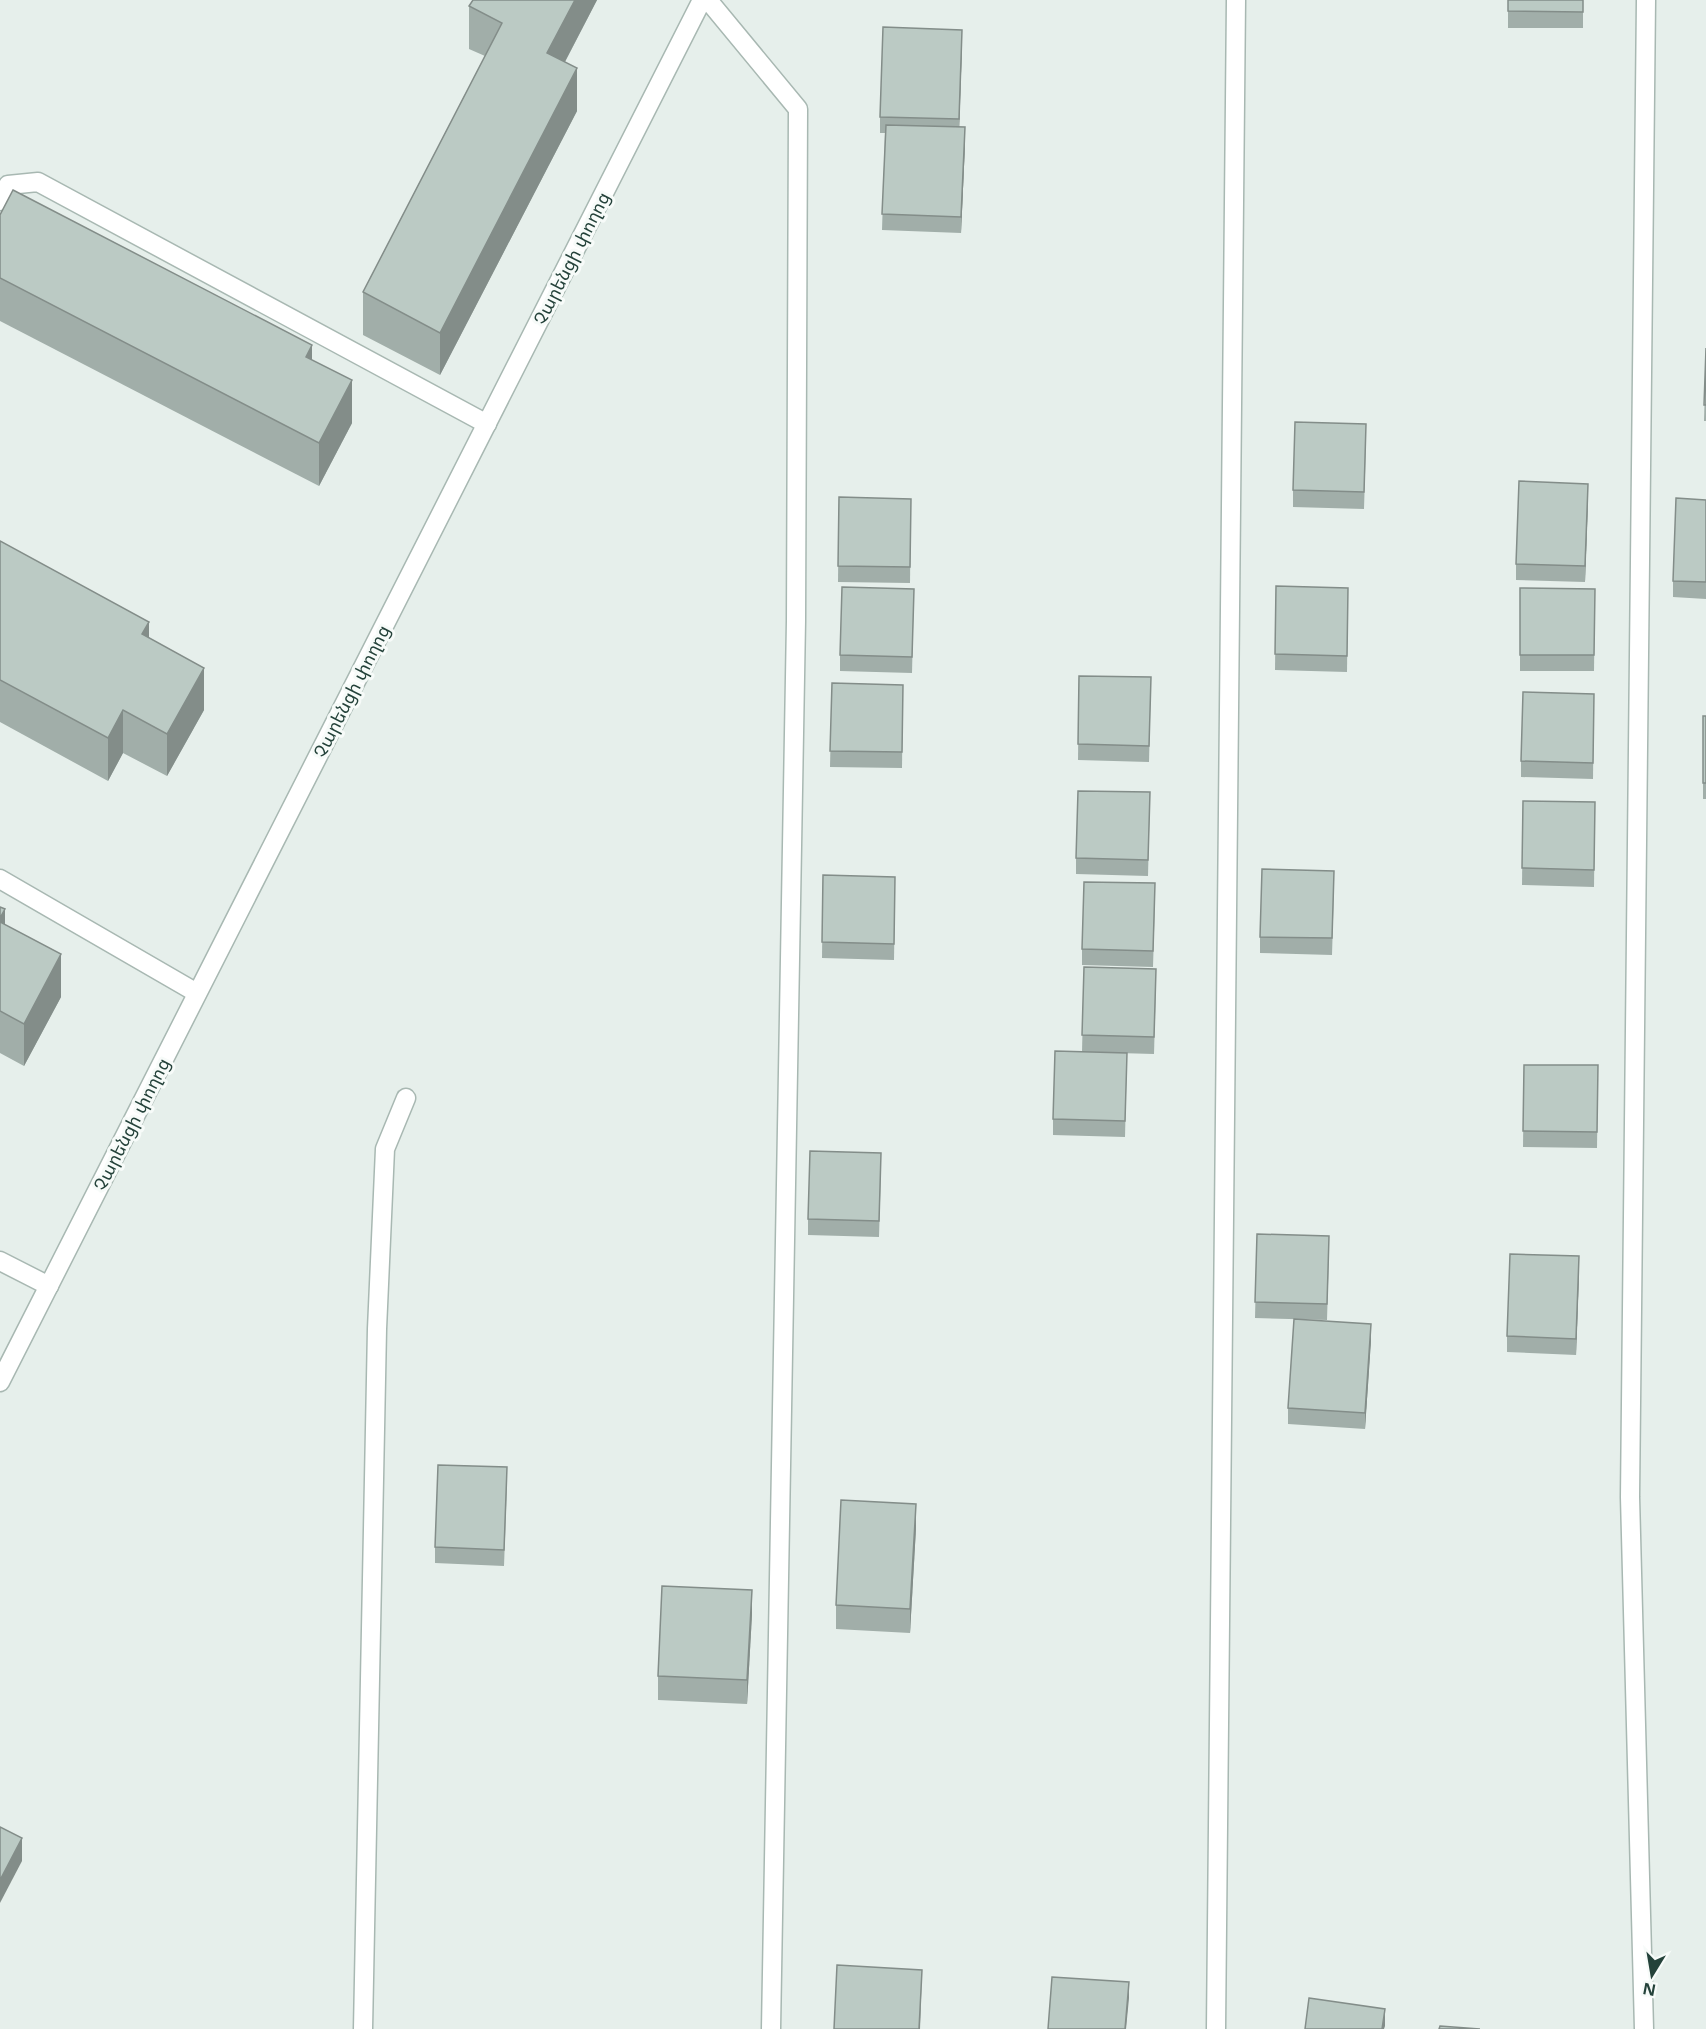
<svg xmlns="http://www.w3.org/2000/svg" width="1706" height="2029" font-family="'Noto Sans','Noto Sans Armenian',sans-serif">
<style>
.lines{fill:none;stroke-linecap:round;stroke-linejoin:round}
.lane-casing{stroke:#a8b8b2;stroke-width:21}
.street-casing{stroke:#a8b8b2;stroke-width:21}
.lane{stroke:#fff;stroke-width:18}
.street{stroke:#fff;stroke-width:18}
.wall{fill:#a1aea9}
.shaded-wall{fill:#838d89}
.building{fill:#bbcac4;stroke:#838d89;stroke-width:1.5}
.labels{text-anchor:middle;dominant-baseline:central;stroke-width:6;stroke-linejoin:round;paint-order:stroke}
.street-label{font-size:18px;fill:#24423a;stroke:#f7fbf9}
</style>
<rect width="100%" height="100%" fill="#e6efeb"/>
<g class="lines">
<defs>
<path id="lane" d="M 363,2029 L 377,1329 L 385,1149 L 406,1098"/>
<g id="street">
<path d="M 708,0 L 798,109 L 796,621 L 771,2029"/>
<path d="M 0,201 L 8,185 L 38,182 L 487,424"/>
<path d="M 0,879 L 197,993"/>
<path d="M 0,1261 L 49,1286"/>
<path d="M 0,1382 L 702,0"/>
<path d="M 1216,2029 L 1236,0"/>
<path d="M 1644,2029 L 1630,1497 L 1646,0"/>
</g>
</defs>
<use href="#lane" class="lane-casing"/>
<use href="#street" class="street-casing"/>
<use href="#lane" class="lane"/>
<use href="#street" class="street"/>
</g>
<g class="wall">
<path d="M 473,0 L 597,0 L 565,62 L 577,111 L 440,375 L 363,335 L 363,292 L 485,56 L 469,49 L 469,6 Z"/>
<rect x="1508" y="0" width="75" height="28"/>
<path d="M 962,46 L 959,127 L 965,144 L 961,233 L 882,230 L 885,133 L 880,133 L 880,117 Z"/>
<path d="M 0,215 L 312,360 L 352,423 L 319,486 L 0,321 Z"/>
<path d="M 1706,348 L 1706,421 L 1704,421 Z"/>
<path d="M 1366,440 L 1364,509 L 1293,507 L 1293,490 Z"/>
<path d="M 839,497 L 911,499 L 910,583 L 838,582 Z"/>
<path d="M 1588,500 L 1585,582 L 1516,580 L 1516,564 Z"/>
<path d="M 1706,500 L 1706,599 L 1673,597 L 1673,581 Z"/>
<path d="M 0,541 L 149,638 L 204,710 L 167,776 L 123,753 L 108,781 L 0,722 Z"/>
<path d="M 1276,586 L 1348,588 L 1347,672 L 1275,670 Z"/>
<path d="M 1520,588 L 1595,589 L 1594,671 L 1520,671 Z"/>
<path d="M 914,589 L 912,673 L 840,671 L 840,655 Z"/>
<path d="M 1079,676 L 1151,677 L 1149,762 L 1078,760 Z"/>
<path d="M 832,683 L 903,685 L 902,768 L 830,767 Z"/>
<path d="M 1594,694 L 1593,779 L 1521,777 L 1521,761 Z"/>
<rect x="1703" y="716" width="3" height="83"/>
<path d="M 1150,792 L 1148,876 L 1076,874 L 1076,858 Z"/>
<path d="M 1523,801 L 1595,802 L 1594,887 L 1522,885 Z"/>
<path d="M 823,875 L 895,893 L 894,960 L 822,958 Z"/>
<path d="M 1334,887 L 1332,955 L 1260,953 L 1260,937 Z"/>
<path d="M 1155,899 L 1153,967 L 1082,965 L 1082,949 Z"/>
<path d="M 0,907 L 5,925 L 61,997 L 24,1066 L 0,1053 Z"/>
<path d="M 1084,967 L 1156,985 L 1154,1054 L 1082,1052 Z"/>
<path d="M 1127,1053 L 1125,1137 L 1053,1135 L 1053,1119 Z"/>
<path d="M 1524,1065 L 1598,1065 L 1597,1148 L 1523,1147 Z"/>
<path d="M 881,1169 L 879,1237 L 808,1235 L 808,1219 Z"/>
<path d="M 1257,1234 L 1329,1252 L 1327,1320 L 1255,1318 Z"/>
<path d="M 1579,1273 L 1576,1355 L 1507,1352 L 1507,1336 Z"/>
<path d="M 1371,1340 L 1365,1429 L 1288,1424 L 1288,1408 Z"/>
<path d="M 507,1484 L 504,1566 L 435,1563 L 435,1547 Z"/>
<path d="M 916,1528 L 910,1633 L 836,1629 L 836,1605 Z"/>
<path d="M 752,1614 L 747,1704 L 658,1700 L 658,1676 Z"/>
</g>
<g class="shaded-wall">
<path d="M 575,0 L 597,0 L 547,96 L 547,53 Z"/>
<path d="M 962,30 L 962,46 L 959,135 L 959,119 Z"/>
<path d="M 577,68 L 577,111 L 440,375 L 440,333 Z"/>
<path d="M 965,127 L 965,144 L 961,233 L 961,217 Z"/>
<path d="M 312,345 L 312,387 L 306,357 Z"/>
<path d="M 352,380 L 352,423 L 319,486 L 319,443 Z"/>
<path d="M 1588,484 L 1588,500 L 1585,582 L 1585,566 Z"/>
<path d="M 149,622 L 149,664 L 142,634 Z"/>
<path d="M 204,668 L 204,710 L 167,776 L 167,734 Z"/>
<path d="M 123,710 L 123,753 L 108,781 L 108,738 Z"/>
<path d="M 5,909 L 5,952 L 0,960 L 0,918 Z"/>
<path d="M 61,954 L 61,997 L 24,1066 L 24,1024 Z"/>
<path d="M 1579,1256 L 1579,1273 L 1576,1355 L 1576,1339 Z"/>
<path d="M 1371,1324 L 1371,1340 L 1365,1429 L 1365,1413 Z"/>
<path d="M 916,1504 L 916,1528 L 910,1633 L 910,1609 Z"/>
<path d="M 752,1590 L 752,1614 L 747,1704 L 747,1680 Z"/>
<path d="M 22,1838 L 22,1861 L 0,1903 L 0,1880 Z"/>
<path d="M 922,1970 L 920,2029 L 919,2029 Z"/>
<path d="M 1129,1982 L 1129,1998 L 1126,2029 L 1125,2029 Z"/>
<path d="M 1385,2009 L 1385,2026 L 1384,2029 L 1382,2029 Z"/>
</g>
<g class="building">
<path d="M 473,0 L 575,0 L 547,53 L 577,68 L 440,333 L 363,292 L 502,23 L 469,6 Z"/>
<path d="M 1508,0 L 1583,0 L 1583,12 L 1508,11 Z"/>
<path d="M 883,27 L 962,30 L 959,119 L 880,117 Z"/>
<path d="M 886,125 L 965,127 L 961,217 L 882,214 Z"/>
<path d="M 13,190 L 312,345 L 306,357 L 352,380 L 319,443 L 0,278 L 0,215 Z"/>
<path d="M 1706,348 L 1706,405 L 1704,405 Z"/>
<path d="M 1295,422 L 1366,424 L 1364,492 L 1293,490 Z"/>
<path d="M 1519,481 L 1588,484 L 1585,566 L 1516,564 Z"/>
<path d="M 839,497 L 911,499 L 910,567 L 838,566 Z"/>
<path d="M 1676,498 L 1706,500 L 1706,582 L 1673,581 Z"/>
<path d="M 0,541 L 149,622 L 142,634 L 204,668 L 167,734 L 123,710 L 108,738 L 0,680 Z"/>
<path d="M 1276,586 L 1348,588 L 1347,656 L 1275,654 Z"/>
<path d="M 842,587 L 914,589 L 912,657 L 840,655 Z"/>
<path d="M 1520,588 L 1595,589 L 1594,655 L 1520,655 Z"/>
<path d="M 1079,676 L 1151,677 L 1149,746 L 1078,744 Z"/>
<path d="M 832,683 L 903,685 L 902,752 L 830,751 Z"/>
<path d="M 1523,692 L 1594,694 L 1593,763 L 1521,761 Z"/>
<rect x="1703" y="716" width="3" height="67"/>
<path d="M 1078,791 L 1150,792 L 1148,860 L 1076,858 Z"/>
<path d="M 1523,801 L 1595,802 L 1594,870 L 1522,868 Z"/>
<path d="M 1262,869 L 1334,871 L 1332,938 L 1260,937 Z"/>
<path d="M 823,875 L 895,877 L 894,944 L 822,942 Z"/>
<path d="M 1084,882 L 1155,883 L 1153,951 L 1082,949 Z"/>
<path d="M 0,907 L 5,909 L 0,918 Z"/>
<path d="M 0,922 L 61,954 L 24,1024 L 0,1011 Z"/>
<path d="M 1084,967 L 1156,969 L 1154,1037 L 1082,1035 Z"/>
<path d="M 1055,1051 L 1127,1053 L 1125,1121 L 1053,1119 Z"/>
<path d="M 1524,1065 L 1598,1065 L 1597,1132 L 1523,1131 Z"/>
<path d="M 810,1151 L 881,1153 L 879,1221 L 808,1219 Z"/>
<path d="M 1257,1234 L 1329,1236 L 1327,1304 L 1255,1302 Z"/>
<path d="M 1510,1254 L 1579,1256 L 1576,1339 L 1507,1336 Z"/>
<path d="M 1294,1319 L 1371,1324 L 1365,1413 L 1288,1408 Z"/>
<path d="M 438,1465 L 507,1467 L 504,1550 L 435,1547 Z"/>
<path d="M 841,1500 L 916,1504 L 910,1609 L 836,1605 Z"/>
<path d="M 662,1586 L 752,1590 L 747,1680 L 658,1676 Z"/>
<path d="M 0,1827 L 22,1838 L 0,1880 Z"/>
<path d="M 837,1965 L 922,1970 L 919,2029 L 834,2029 Z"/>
<path d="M 1052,1977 L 1129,1982 L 1125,2029 L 1048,2029 Z"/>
<path d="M 1309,1998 L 1385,2009 L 1382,2029 L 1305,2029 Z"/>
<path d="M 1440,2026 L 1480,2029 L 1439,2029 Z"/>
</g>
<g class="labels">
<g class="street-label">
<text transform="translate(571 258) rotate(-63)">Չարենցի փողոց</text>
<text transform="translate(351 691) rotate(-63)">Չարենցի փողոց</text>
<text transform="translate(131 1124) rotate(-63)">Չարենցի փողոց</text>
</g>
</g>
<g transform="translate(1652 1975) rotate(191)" stroke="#f7fbf9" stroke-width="4.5" paint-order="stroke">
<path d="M0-4.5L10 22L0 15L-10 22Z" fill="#24423a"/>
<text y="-9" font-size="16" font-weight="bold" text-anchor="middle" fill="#24423a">N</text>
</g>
</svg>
